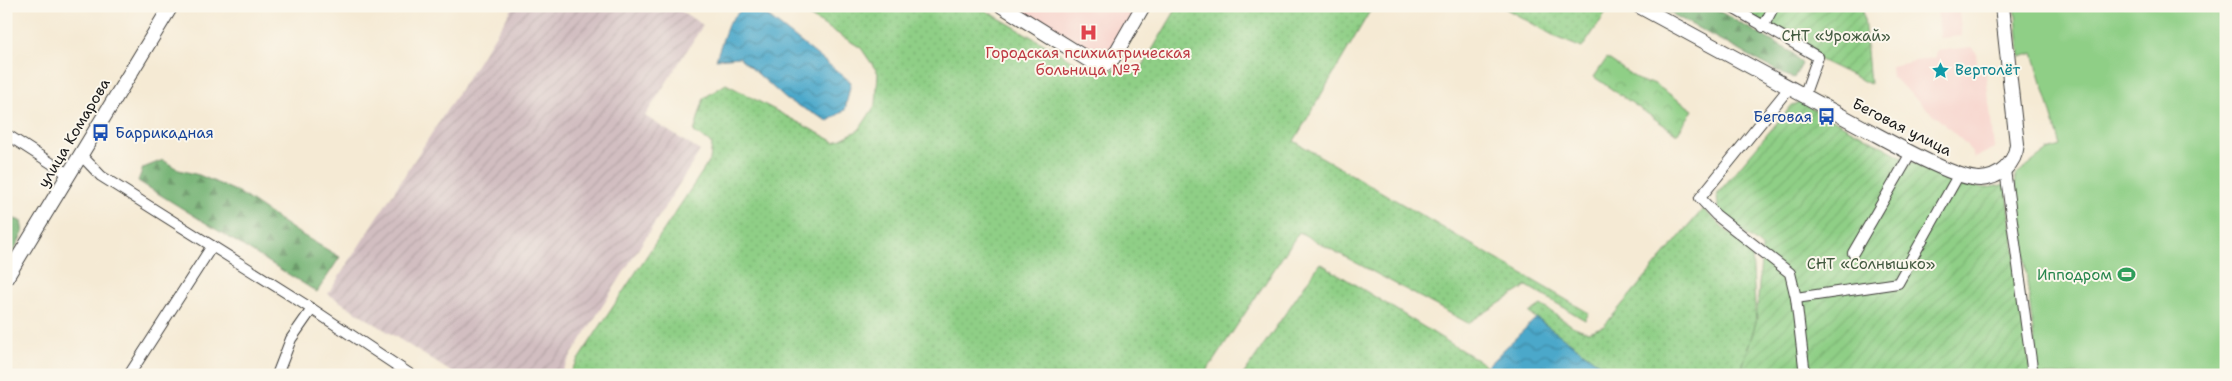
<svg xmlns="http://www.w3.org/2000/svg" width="2232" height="381" font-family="'Shantell Sans',sans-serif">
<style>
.built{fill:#f7d0c9}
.industrial{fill:url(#industrial-furrows)}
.grass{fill:url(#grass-dots);stroke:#567651}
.forest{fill:url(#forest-firs);stroke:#486748}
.park{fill:url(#park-crowns);stroke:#567651}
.garden{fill:url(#garden-furrows);stroke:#567651}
.pitch{fill:#8fcf86;stroke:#567651}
.water{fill:url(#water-waves);stroke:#346273}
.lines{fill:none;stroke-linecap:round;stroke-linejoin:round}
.street-casing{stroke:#3d3b38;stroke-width:12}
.secondary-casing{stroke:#3d3b38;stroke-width:16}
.street{stroke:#fff;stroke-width:10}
.secondary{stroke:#fff;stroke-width:14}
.labels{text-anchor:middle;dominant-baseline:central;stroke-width:4;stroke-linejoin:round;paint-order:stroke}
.park-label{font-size:15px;fill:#445b41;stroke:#fbf7ec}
.health-label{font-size:15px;fill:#be3a42;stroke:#fbf7ec}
.culture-label{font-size:15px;fill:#0d838f;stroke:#fbf7ec;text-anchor:start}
.transit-label{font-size:15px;fill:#164399;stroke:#fbf7ec;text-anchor:end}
.street-label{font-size:15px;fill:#1c1c1c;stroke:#fbf7ec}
.leisure-label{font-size:15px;fill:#27864d;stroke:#fbf7ec;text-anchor:end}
</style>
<defs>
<pattern id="industrial-furrows" width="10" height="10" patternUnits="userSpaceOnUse" patternTransform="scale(1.25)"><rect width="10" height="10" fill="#d2bec1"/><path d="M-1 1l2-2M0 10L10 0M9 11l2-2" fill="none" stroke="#b4a3a5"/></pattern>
<pattern id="grass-dots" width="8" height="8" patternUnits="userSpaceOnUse" patternTransform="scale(1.25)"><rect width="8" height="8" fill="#8fcf86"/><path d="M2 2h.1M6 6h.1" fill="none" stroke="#7bb173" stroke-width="1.8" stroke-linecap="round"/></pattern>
<pattern id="forest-firs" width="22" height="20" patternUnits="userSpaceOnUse" patternTransform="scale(1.25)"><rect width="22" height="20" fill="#73b273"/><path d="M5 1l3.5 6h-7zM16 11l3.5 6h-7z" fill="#5e905e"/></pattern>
<pattern id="park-crowns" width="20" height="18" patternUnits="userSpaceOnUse" patternTransform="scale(1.25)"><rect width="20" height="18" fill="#8fcf86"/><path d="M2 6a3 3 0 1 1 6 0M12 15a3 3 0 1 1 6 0" fill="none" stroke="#7bb173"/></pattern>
<pattern id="garden-furrows" width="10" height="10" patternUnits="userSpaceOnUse" patternTransform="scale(1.25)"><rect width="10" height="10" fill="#8fcf86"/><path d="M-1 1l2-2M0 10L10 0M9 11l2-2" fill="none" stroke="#7bb173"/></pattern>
<pattern id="water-waves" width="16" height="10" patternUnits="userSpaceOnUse" patternTransform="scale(1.25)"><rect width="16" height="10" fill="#4ba8ca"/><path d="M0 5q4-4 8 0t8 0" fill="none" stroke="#3e88a3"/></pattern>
</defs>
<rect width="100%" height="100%" fill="#fbf7ec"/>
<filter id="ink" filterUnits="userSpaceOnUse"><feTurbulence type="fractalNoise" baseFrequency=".02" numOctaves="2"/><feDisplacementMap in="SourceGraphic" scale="10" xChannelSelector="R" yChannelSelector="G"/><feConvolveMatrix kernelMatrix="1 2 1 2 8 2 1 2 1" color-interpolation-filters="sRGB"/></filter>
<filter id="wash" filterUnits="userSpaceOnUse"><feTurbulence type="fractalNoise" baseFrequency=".0096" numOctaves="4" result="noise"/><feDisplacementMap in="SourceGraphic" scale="20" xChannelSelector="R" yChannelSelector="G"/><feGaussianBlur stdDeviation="1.12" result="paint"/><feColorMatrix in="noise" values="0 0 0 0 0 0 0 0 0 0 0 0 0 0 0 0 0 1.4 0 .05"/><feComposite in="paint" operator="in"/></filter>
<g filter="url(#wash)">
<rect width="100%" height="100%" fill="#f5ead4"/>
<g class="built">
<path d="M 1013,6 L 1138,6 L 1107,57 L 1100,59 Z"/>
<path d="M 1937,6 L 1958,6 L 1962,36 L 1940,38 Z"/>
<path d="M 1971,47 L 1976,52 L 1977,65 L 1985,64 L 1994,148 L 1975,158 L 1966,144 L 1892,77 L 1891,66 L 1936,57 L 1936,51 Z"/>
</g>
<path class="industrial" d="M 514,6 L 673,6 L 703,25 L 645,116 L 700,151 L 559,375 L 456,375 L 328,294 Z"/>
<g class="grass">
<path d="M 793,6 L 978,6 L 1092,72 L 1118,69 L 1138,74 L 1178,6 L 1373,6 L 1294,141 L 1589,313 L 1585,320 L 1527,286 L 1468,323 L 1299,232 L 1204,375 L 568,375 L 710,160 L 712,144 L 694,132 L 704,98 L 726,84 L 835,142 L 859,130 L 876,104 L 878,73 L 861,48 Z"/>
<path d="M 1501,6 L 1609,6 L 1610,7 L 1582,48 L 1558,38 Z"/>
<path d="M 1703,209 L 1752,254 L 1756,322 L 1740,375 L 1615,375 L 1529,313 L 1541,305 L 1574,327 L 1588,332 L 1604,326 Z"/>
<path d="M 1320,263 L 1487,366 L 1481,375 L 1243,375 Z"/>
</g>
<g class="forest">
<path d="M 1657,6 L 1710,6 L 1793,53 L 1802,64 L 1794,78 L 1785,75 Z"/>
<path d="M 163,160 L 179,170 L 199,175 L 238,192 L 297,232 L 340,257 L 317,292 L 138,181 L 143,168 Z"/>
<path d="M 6,216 L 21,221 L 23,233 L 6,266 Z"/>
</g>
<path class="park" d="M 1607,58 L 1643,83 L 1653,83 L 1693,110 L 1677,134 L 1594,77 Z"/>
<g class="garden">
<path d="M 1728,6 L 1863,6 L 1870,84 L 1818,59 Z"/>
<path d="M 1799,103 L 1804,104 L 1908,160 L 1960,185 L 1986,188 L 2006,184 L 2031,375 L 1740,375 L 1756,322 L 1762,247 L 1718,211 L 1717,194 L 1792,105 Z"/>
</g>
<path class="pitch" d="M 2015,6 L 2226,6 L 2226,375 L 2038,375 L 2015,175 L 2048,150 L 2061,146 L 2033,53 L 2020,57 Z"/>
<g class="water">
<path d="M 744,6 L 755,6 L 851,82 L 845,110 L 828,121 L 787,100 L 739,57 L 716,59 L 728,24 Z"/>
<path d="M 1536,318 L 1615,375 L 1481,375 L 1487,366 Z"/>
</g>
</g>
<g filter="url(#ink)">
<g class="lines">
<defs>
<g id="street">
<path d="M 1729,6 L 1818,57 L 1804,96"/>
<path d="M 1763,27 L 1774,6"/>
<path d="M 1789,88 L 1700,198 L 1716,215 L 1790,273 L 1796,298 L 1805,375"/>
<path d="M 6,134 L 68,174"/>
<path d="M 80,154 L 101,176 L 312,309 L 411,375"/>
<path d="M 2005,170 L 2033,375"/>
<path d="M 1853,253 L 1911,153"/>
<path d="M 1796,298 L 1898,283 L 1959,174"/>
<path d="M 129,375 L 212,246"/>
<path d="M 277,375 L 291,339 L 312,309"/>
</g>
<g id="secondary">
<path d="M 1002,6 L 1095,64 L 1105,64 L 1113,58 L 1143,6"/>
<path d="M 1639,6 C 1714,46 1788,87 1862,127 C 1887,140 1954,179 1980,179 C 2000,178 2015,164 2017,144 L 2002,6"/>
<path d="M 6,278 L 171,6"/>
</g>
</defs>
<use href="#street" class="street-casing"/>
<use href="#secondary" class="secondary-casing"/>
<use href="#street" class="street"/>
<use href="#secondary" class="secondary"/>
</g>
</g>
<defs>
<symbol id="hospital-bare" viewBox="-9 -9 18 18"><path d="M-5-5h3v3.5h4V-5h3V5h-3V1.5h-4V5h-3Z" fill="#e0444e" stroke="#fbf7ec" stroke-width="2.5" paint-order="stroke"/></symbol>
<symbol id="sight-bare" viewBox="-9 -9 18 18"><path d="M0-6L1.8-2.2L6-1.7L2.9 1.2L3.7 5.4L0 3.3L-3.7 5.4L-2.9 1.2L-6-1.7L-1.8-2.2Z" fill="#0f9aa8" stroke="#fbf7ec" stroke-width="2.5" paint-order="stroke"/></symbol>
<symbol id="bus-bare" viewBox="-9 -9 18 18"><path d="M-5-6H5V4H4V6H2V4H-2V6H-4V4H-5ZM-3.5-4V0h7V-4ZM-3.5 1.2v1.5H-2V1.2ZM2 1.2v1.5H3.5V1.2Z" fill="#1a4fb4" stroke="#fbf7ec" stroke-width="2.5" paint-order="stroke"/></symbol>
<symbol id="stadium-bare" viewBox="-9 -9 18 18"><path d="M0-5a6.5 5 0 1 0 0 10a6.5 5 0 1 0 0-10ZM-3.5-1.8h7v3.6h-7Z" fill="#2e9e5b" stroke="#fbf7ec" stroke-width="2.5" paint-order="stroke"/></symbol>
</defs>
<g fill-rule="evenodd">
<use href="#hospital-bare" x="1076" y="20" width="25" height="25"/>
<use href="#sight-bare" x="1928" y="58" width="25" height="25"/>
<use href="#bus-bare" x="1814" y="104" width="25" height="25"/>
<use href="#bus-bare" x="88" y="120" width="25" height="25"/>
<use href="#stadium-bare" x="2114" y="262" width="25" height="25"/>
</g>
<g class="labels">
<g class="park-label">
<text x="1836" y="36">СНТ «Урожай»</text>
<text x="1871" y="264">СНТ «Солнышко»</text>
</g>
<g class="health-label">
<text x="1088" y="53">Городская психиатрическая<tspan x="1088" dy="17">больница №7</tspan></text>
</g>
<g class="culture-label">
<text x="1955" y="70">Вертолёт</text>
</g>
<g class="transit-label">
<text x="1812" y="117">Беговая</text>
<text x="115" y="133" text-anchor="start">Баррикадная</text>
</g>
<g class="street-label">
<text transform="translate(1902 127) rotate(27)">Беговая улица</text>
<text transform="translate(74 133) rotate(-59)">улица Комарова</text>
</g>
<g class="leisure-label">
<text x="2112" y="275">Ипподром</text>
</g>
</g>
<rect width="2232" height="381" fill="none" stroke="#fbf7ec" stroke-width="25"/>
</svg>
